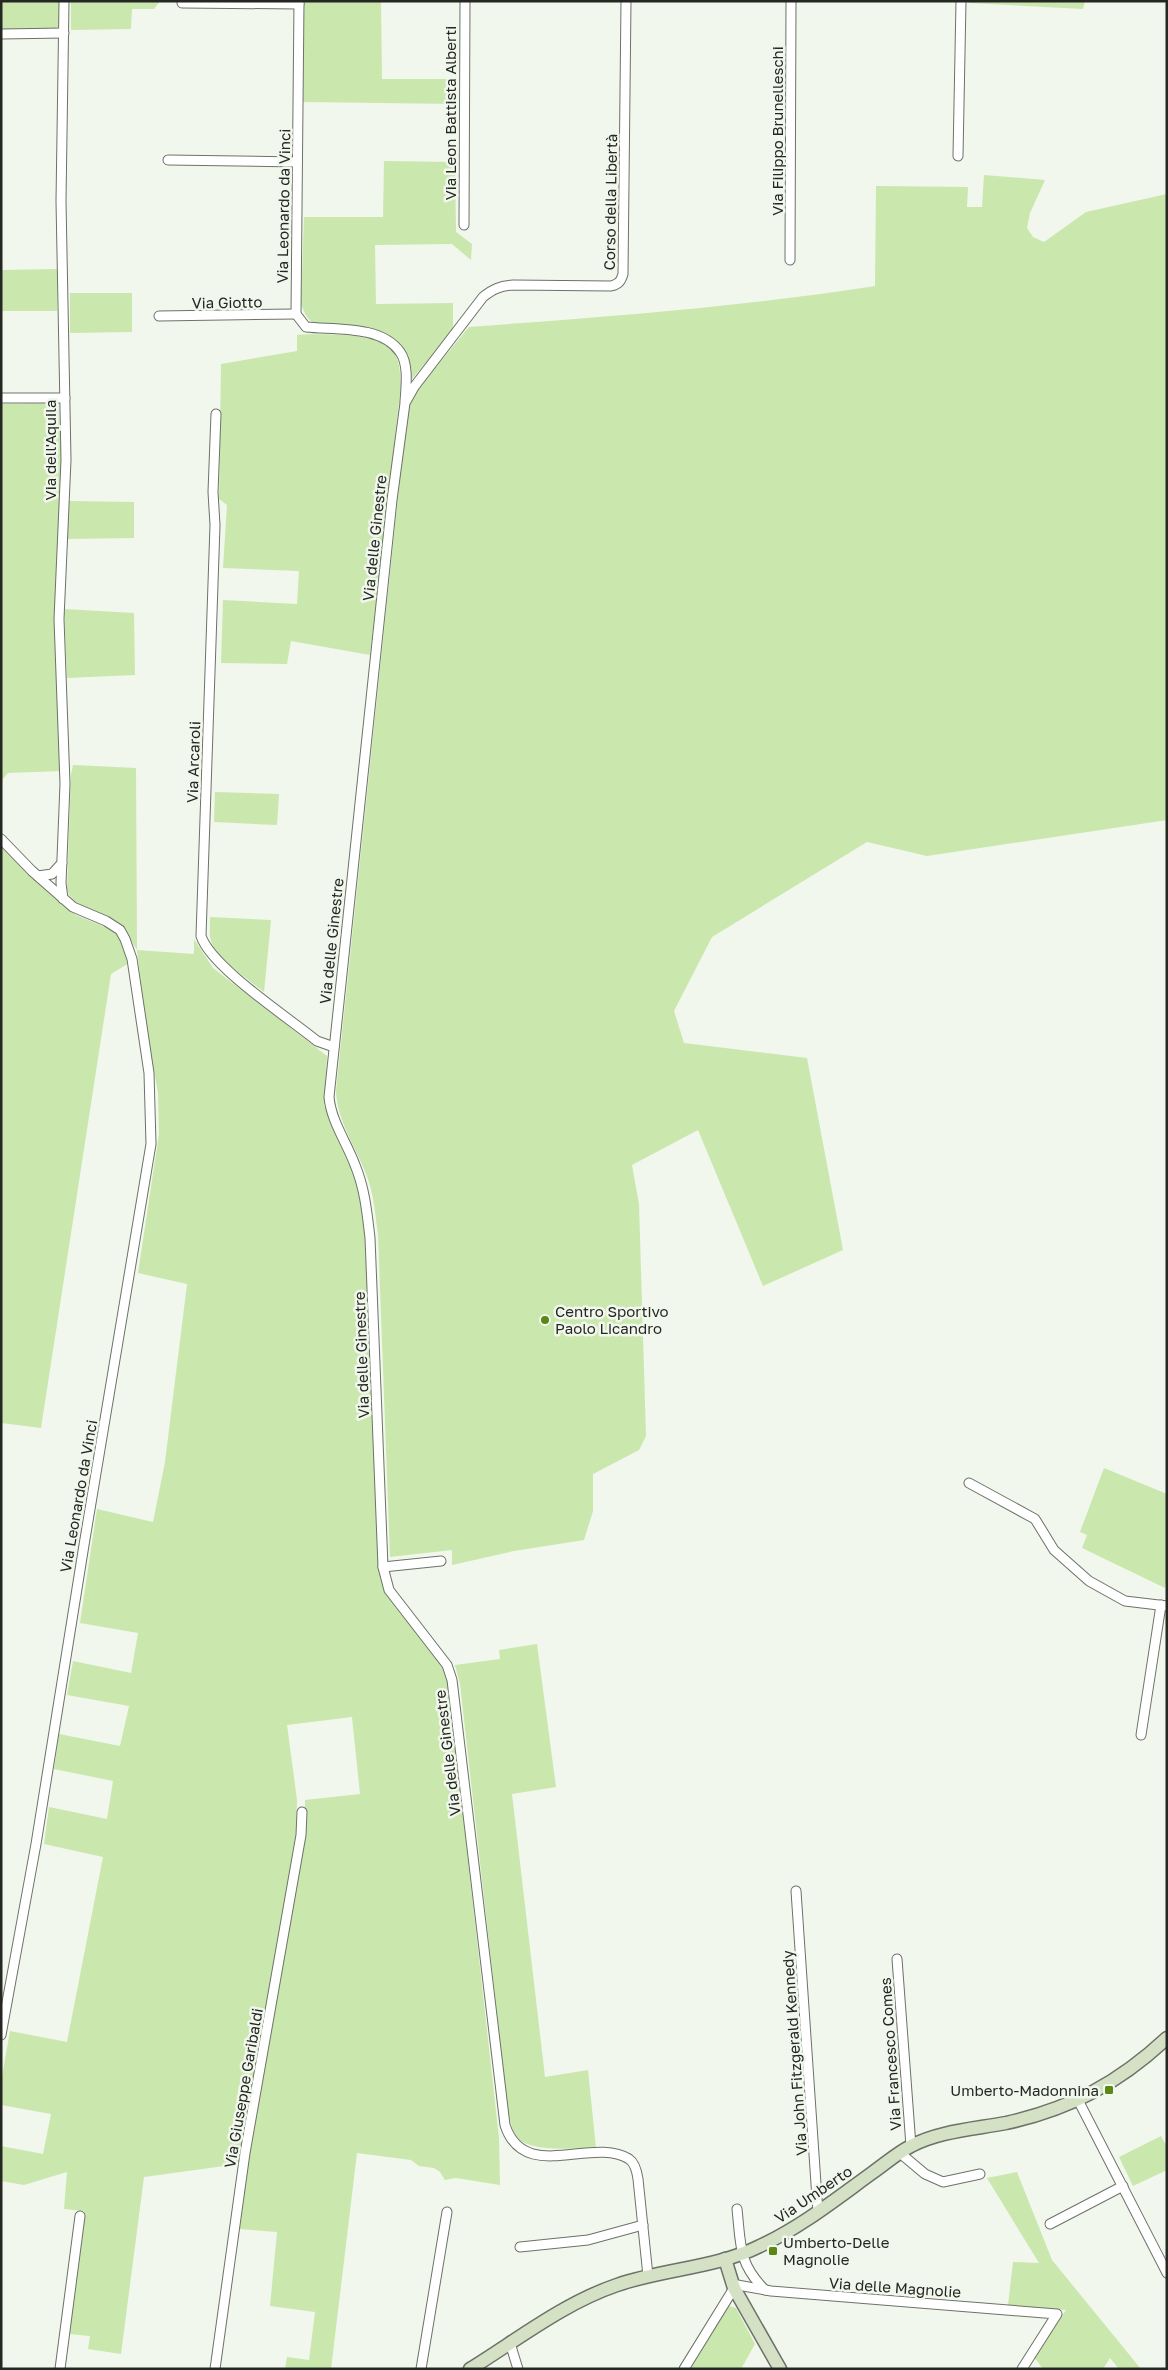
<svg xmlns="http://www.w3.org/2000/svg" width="1168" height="2370" font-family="'Golos Text',sans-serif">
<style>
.green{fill:#cae7ae}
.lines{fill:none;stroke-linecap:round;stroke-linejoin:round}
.street-casing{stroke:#6d7269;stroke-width:11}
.secondary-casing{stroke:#6d7269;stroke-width:15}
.street{stroke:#fff;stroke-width:9}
.secondary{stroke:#d4e1c4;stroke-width:12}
.poi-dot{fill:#5c8715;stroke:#f1f7ec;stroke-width:2}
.labels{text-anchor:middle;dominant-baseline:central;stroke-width:5;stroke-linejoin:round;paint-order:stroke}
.street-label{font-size:15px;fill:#252723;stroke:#f1f7ec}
.poi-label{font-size:15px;fill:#252723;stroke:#f1f7ec;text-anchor:start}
</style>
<rect width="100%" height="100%" fill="#f1f7ec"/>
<g class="green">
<path d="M 1,1 L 60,1 L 60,26 L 54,29 L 1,30 Z"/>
<path d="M 71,1 L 160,1 L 154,9 L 132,9 L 131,29 L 71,30 Z"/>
<path d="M 304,1 L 381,1 L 382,79 L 457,79 L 457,104 L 303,102 Z"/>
<path d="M 969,1 L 1085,1 L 1083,9 L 969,3 Z"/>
<path d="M 384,161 L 455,162 L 456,232 L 472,244 L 471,260 L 452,244 L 375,245 L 376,304 L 453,303 L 453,331 L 411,380 C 410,333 377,327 338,324 C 331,324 320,325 314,323 C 306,319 304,311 301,304 L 304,217 L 383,217 Z"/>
<path d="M 984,175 L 1045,180 L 1030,213 L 1027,228 L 1033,237 L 1044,242 L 1086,212 L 1167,194 L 1167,820 L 927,856 L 867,842 L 712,937 L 674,1011 L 684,1043 L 807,1058 L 843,1250 L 763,1286 L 698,1130 L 632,1165 L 639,1204 L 646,1436 L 639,1450 L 593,1474 L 593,1511 L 584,1540 L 514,1551 L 452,1565 L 452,1550 L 390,1557 L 378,1234 C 375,1214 374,1193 366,1174 C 356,1147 337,1121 336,1091 L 407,410 L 417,390 L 469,327 C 605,317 740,307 875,286 L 876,186 L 968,187 L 967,207 L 982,207 Z"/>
<path d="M 57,269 L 57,311 L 1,311 L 1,270 Z"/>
<path d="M 70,293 L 132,293 L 132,332 L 70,333 Z"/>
<path d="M 311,334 C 334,335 384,332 396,356 C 400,364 400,375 401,384 L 370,655 L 291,641 L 287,664 L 221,663 L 223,600 L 297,604 L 299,571 L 223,568 L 227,505 L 219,499 L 221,364 L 297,351 L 297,335 Z"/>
<path d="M 58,403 L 62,461 L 57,616 L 61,771 L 8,773 L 1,781 L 2,404 Z"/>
<path d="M 68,501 L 134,502 L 134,538 L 66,539 Z"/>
<path d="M 64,609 L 134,613 L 135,675 L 67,678 Z"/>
<path d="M 73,765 L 136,768 L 137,950 L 194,954 L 194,939 L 213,968 L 327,1056 L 324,1105 L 358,1185 L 365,1238 L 379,1571 C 387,1615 434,1638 448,1680 L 499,2138 L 500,2185 L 456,2178 L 445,2180 L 440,2172 L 434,2168 L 419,2166 L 411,2160 L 357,2153 L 331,2369 L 285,2369 L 287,2357 L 309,2360 L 315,2312 L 270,2306 L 277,2232 L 239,2229 L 247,2165 L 305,1836 L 305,1800 L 360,1794 L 352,1717 L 287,1725 L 297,1800 L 296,1833 L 239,2164 L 144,2177 L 121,2354 L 88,2349 L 90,2336 L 69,2334 L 84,2211 L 64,2209 L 67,2172 L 24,2185 L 1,2181 L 1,2146 L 43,2154 L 51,2114 L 1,2105 L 1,2082 L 10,2031 L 67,2042 L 103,1857 L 44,1844 L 49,1807 L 107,1819 L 113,1781 L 54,1769 L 59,1734 L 120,1746 L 129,1706 L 67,1695 L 73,1661 L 131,1673 L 138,1633 L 80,1623 L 97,1509 L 153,1522 L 165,1462 L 187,1284 L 138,1273 L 159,1134 L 158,1093 L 146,1027 L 137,950 L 121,925 L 105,916 L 80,907 L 69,895 L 67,889 L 71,775 Z"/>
<path d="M 215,792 L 279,794 L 277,825 L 214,822 Z"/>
<path d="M 1,844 L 56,899 L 76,915 L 112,930 L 119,937 L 129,963 L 111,974 L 41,1428 L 1,1423 Z"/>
<path d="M 210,917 L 271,920 L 264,992 C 250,981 215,957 211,941 C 209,934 210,925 210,917 Z"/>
<path d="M 1104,1468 L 1167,1494 L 1167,1575 L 1165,1588 L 1082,1548 L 1087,1535 L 1080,1532 Z"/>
<path d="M 537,1644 L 556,1787 L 512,1794 L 545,2077 L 588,2070 L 596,2148 C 577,2148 529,2153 517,2137 C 512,2130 510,2119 508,2111 L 460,1684 L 455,1665 L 500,1659 L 499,1650 Z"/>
<path d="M 1161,2136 L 1167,2147 L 1167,2170 L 1133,2186 L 1119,2157 Z"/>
<path d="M 1017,2172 L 1052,2260 L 1141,2369 L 1119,2369 L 1110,2358 L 1103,2369 L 1043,2369 L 1034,2357 L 1066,2310 L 1008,2305 L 1013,2262 L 1039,2263 L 987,2178 Z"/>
<path d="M 729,2306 L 736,2308 L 755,2344 L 741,2369 L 689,2369 Z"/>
</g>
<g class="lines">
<defs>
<g id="street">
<path d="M 299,1 L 296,314 L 306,327 C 335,330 381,325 400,352 C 409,364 406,387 405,401"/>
<path d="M 626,1 L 623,274 C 621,281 619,284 611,286 L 513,285 C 500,286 493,289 483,297 L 414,387 L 405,403 L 392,500 L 329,1097 C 331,1121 347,1143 355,1165 C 365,1189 367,1213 370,1238 L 383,1567 L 389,1590 L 447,1665 L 452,1680 L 505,2125 C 524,2184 592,2136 629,2159 C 635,2163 637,2172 638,2179 L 648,2276"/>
<path d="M 182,3 L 299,4"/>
<path d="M 1,34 L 64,33"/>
<path d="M 958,156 L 961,1"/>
<path d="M 168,160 L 297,162"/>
<path d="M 464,225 L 465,1"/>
<path d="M 790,260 L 791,1"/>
<path d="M 159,316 L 296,314"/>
<path d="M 1,398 L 65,398"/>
<path d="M 216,414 L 213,492 L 215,525 L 201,936 C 211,967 289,1018 317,1041 L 334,1047"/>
<path d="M 1,839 L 32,871 L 73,907 L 106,921 L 120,930 L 125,939 L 132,959 L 149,1073 L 151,1144 L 84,1545 L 36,1844 L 1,2035"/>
<path d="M 38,876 L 52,874 L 62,863"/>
<path d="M 63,899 L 61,883 L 65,784 L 59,619 L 66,460 L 61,201 L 64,1"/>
<path d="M 969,1483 L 1035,1519 L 1054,1550 L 1089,1581 L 1125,1601 L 1167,1606"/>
<path d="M 383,1567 L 441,1561"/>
<path d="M 1141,1735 L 1161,1605"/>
<path d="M 796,1891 L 818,2213"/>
<path d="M 897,1959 L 911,2146"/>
<path d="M 1078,2100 L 1167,2273"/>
<path d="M 900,2153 L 925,2174 L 943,2182 L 980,2174"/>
<path d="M 737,2209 C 741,2245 738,2263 765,2290"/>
<path d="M 1050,2224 L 1123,2186"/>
<path d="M 520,2247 L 588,2240 L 643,2225"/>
<path d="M 732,2284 L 771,2291 L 1057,2314 L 1022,2369"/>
<path d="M 510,2343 L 518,2369"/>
<path d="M 60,2369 L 80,2216"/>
<path d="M 215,2369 L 245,2153 L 301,1835 L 302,1812"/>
<path d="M 421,2369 L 447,2212"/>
<path d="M 684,2369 L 734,2288"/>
</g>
<g id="secondary">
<path d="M 725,2259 L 734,2288 L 780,2369"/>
<path d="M 470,2369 C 517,2340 564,2303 617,2285 C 663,2269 716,2268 760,2246 C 801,2227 836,2199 872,2173 C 885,2164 897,2153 911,2146 C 939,2131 975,2129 1006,2123 C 1070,2109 1119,2083 1167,2038"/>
</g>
</defs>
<use href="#street" class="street-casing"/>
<use href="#secondary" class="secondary-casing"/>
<use href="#street" class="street"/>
<use href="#secondary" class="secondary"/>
</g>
<g class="poi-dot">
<circle cx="545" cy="1320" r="5"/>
<rect x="1104" y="2085" width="10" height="10" rx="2.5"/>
<rect x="768" y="2246" width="10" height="10" rx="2.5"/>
</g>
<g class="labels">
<g class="street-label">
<text transform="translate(450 113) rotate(-90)">Via Leon Battista Alberti</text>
<text transform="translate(777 131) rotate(-90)">Via Filippo Brunelleschi</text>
<text transform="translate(610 202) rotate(-89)">Corso della Libertà</text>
<text transform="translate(283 206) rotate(-89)">Via Leonardo da Vinci</text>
<text transform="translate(227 302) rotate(-1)">Via Giotto</text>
<text transform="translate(50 450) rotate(-90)">Via dell'Aquila</text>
<text transform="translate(374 538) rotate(-84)">Via delle Ginestre</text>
<text transform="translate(193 762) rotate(-88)">Via Arcaroli</text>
<text transform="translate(331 941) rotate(-84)">Via delle Ginestre</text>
<text transform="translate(361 1355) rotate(-92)">Via delle Ginestre</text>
<text transform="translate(78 1496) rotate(-80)">Via Leonardo da Vinci</text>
<text transform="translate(447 1753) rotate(-97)">Via delle Ginestre</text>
<text transform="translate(794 2053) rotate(-94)">Via John Fitzgerald Kennedy</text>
<text transform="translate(890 2054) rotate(-94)">Via Francesco Comes</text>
<text transform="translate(243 2088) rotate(-80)">Via Giuseppe Garibaldi</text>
<text transform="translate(813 2194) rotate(-34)">Via Umberto</text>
<text transform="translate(895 2287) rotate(4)">Via delle Magnolie</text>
</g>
<g class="poi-label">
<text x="555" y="1311">Centro Sportivo<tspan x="555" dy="17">Paolo Licandro</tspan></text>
<text x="1099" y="2090" text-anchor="end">Umberto-Madonnina</text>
<text x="783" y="2242">Umberto-Delle<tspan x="783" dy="17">Magnolie</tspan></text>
</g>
</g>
<rect width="1168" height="2370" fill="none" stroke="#252723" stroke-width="5"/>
</svg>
